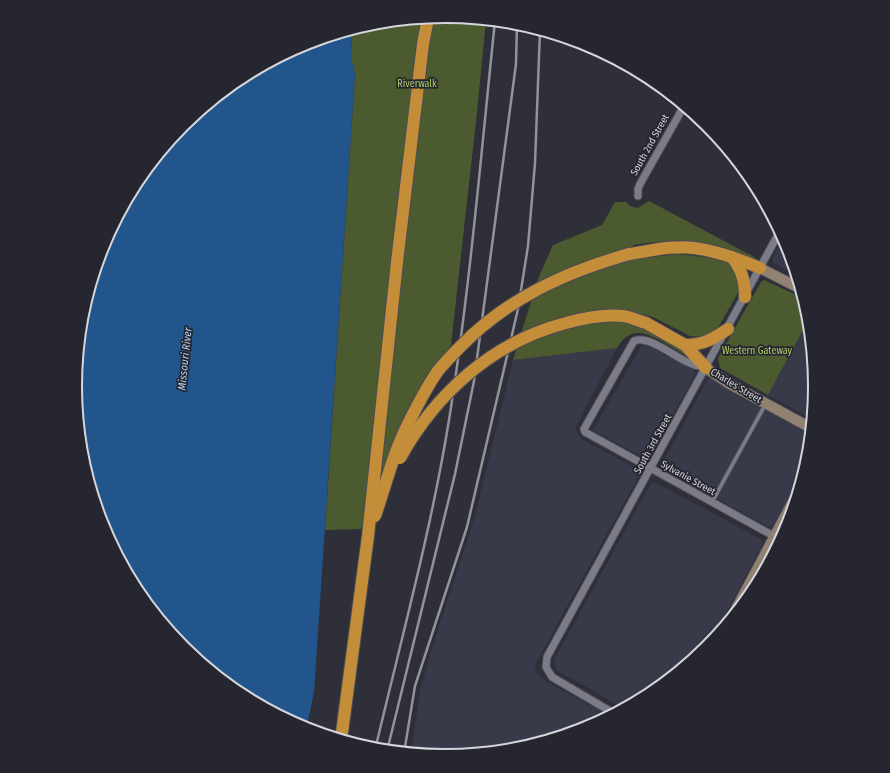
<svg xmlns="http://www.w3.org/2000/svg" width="890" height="773" font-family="'Fira Sans Condensed',sans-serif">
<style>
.built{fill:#383949}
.green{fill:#4c5a30}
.water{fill:#22558b}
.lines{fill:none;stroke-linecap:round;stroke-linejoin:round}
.service-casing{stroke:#4c4c55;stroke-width:5.5}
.minor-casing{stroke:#4c4c55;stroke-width:9}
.secondary-casing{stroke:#4c4c55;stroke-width:12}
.motorway-casing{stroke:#4c4c55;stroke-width:14}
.service{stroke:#7b7c88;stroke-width:3.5}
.minor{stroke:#7b7c88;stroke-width:7}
.secondary{stroke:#918171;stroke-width:10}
.motorway{stroke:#c38d3a;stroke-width:12}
.rail{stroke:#93939c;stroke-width:2.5}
.motorway-bridge-casing{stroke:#4c4c55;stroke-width:14;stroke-linecap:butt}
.motorway-bridge{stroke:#c38d3a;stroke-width:12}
.labels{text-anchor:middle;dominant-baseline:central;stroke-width:3.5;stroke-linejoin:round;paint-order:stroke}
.park-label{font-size:10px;fill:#adce68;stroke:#25262f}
.street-label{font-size:10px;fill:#d5d5dc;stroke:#25262f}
.water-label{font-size:11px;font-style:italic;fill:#b7d3f3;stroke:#25262f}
.rim{fill:none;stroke:#d5d5dc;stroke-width:2}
</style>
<rect width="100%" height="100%" fill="#2f2f39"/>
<g class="built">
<path d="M 784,238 L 787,245 L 797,277 L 773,262 L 773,257 Z"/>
<path d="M 809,319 L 815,387 L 812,419 L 768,395 Z"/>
<path d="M 643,343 L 693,370 L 696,373 L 649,458 L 646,459 L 593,430 Z"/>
<path d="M 617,348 L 575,428 L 581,439 L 638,469 L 640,474 L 535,665 L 536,673 L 549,683 L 610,716 L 587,729 L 517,750 L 445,757 L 411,754 L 420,691 L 431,651 L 475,516 L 513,360 Z"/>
<path d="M 710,378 L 811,433 L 807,465 L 774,524 L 769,527 L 663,469 L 661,466 L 707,380 Z"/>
<path d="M 655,482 L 761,539 L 763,543 L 707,649 L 651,695 L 625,709 L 558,671 L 554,664 L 555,658 L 651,483 Z"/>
</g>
<g class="green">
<path d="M 445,16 L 486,20 L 477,112 L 451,345 L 432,372 L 398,435 L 361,529 L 325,530 L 355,74 L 351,58 L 352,30 L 373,23 Z"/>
<path d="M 649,201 L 756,258 L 750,257 C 708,239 678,238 633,245 L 636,259 L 678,254 L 719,259 L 720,257 C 732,262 742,278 739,291 L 719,326 L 714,333 L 705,337 L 690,336 L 653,317 L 636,313 L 634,324 L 666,337 L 695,361 C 682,354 649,330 636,333 C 627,334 621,341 617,348 L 513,360 L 538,279 L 553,245 L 602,225 L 615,202 L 626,202 L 630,206 L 638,208 Z"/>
<path d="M 764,280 L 803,298 L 809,319 L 768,395 L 720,368 L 718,358 L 761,282 Z"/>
</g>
<path class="water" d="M 352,30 L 351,58 L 355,74 L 314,692 L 306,730 L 239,694 L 183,648 L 137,592 L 103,528 L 82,459 L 75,386 L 82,314 L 103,245 L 137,180 L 183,124 L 239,78 L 303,44 Z"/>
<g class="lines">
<defs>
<path id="service" d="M 712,502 L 765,405"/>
<g id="minor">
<path d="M 638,196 L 638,189 L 640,184 L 684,106"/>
<path d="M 704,367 C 700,366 696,366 692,364 C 677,359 648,334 634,341 L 584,429 L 585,432 L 781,540"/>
<path d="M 615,714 L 552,677 L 546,667 L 547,657 L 780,231"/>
</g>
<g id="secondary">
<path d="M 760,268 L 801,289"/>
<path d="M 706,368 L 728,383 L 811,428"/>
<path d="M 729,622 L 798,492"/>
</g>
<g id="motorway">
<path d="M 629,254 C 650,251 673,245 694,248 C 717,251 739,259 760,268"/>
<path d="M 732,257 C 742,270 745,281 745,297"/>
<path d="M 646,323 L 685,345 L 706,368"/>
<path d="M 685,345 C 703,345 713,339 728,329"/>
</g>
</defs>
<use href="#service" class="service-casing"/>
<use href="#minor" class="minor-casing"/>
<use href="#secondary" class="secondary-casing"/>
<use href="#motorway" class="motorway-casing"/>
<use href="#service" class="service"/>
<use href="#minor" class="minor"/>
<use href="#secondary" class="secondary"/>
<use href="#motorway" class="motorway"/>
<g class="rail">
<path d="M 375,750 C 401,640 431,531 449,420 C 470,288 481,154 495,21"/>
<path d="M 387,751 L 455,474 L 474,381 L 516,64 L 517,23"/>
<path d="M 404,753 L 415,686 L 467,527 L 518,309 L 528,246 L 535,163 L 540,30"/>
</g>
<defs>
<g id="motorway-bridge">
<path d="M 400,458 C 436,393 493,342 566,323 C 584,318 604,314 623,316 C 631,317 639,321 646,323"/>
<path d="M 375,516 C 386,484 394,450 410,420 C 418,404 427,387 437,372 C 444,363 453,354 461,346 C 508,298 566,272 629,254"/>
<path d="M 341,740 L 368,536 L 397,262 L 423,44 L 428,18"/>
</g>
</defs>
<use href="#motorway-bridge" class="motorway-bridge-casing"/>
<use href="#motorway-bridge" class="motorway-bridge"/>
</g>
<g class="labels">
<g class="park-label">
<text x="417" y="84">Riverwalk</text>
<text x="757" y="351">Western Gateway</text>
</g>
<g class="street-label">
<text transform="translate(650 145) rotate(-61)">South 2nd Street</text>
<text transform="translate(736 386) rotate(31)">Charles Street</text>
<text transform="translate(653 444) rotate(-61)">South 3rd Street</text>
<text transform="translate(688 478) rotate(29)">Sylvanie Street</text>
</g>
<g class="water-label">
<text transform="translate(185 359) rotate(-84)">Missouri River</text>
</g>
</g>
<path d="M0 0H890V773H0ZM82 386a363 363 0 1 1 726 0a363 363 0 1 1-726 0Z" fill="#25262f" fill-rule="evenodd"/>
<path class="rim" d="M82 386a363 363 0 1 1 726 0a363 363 0 1 1-726 0Z"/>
</svg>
